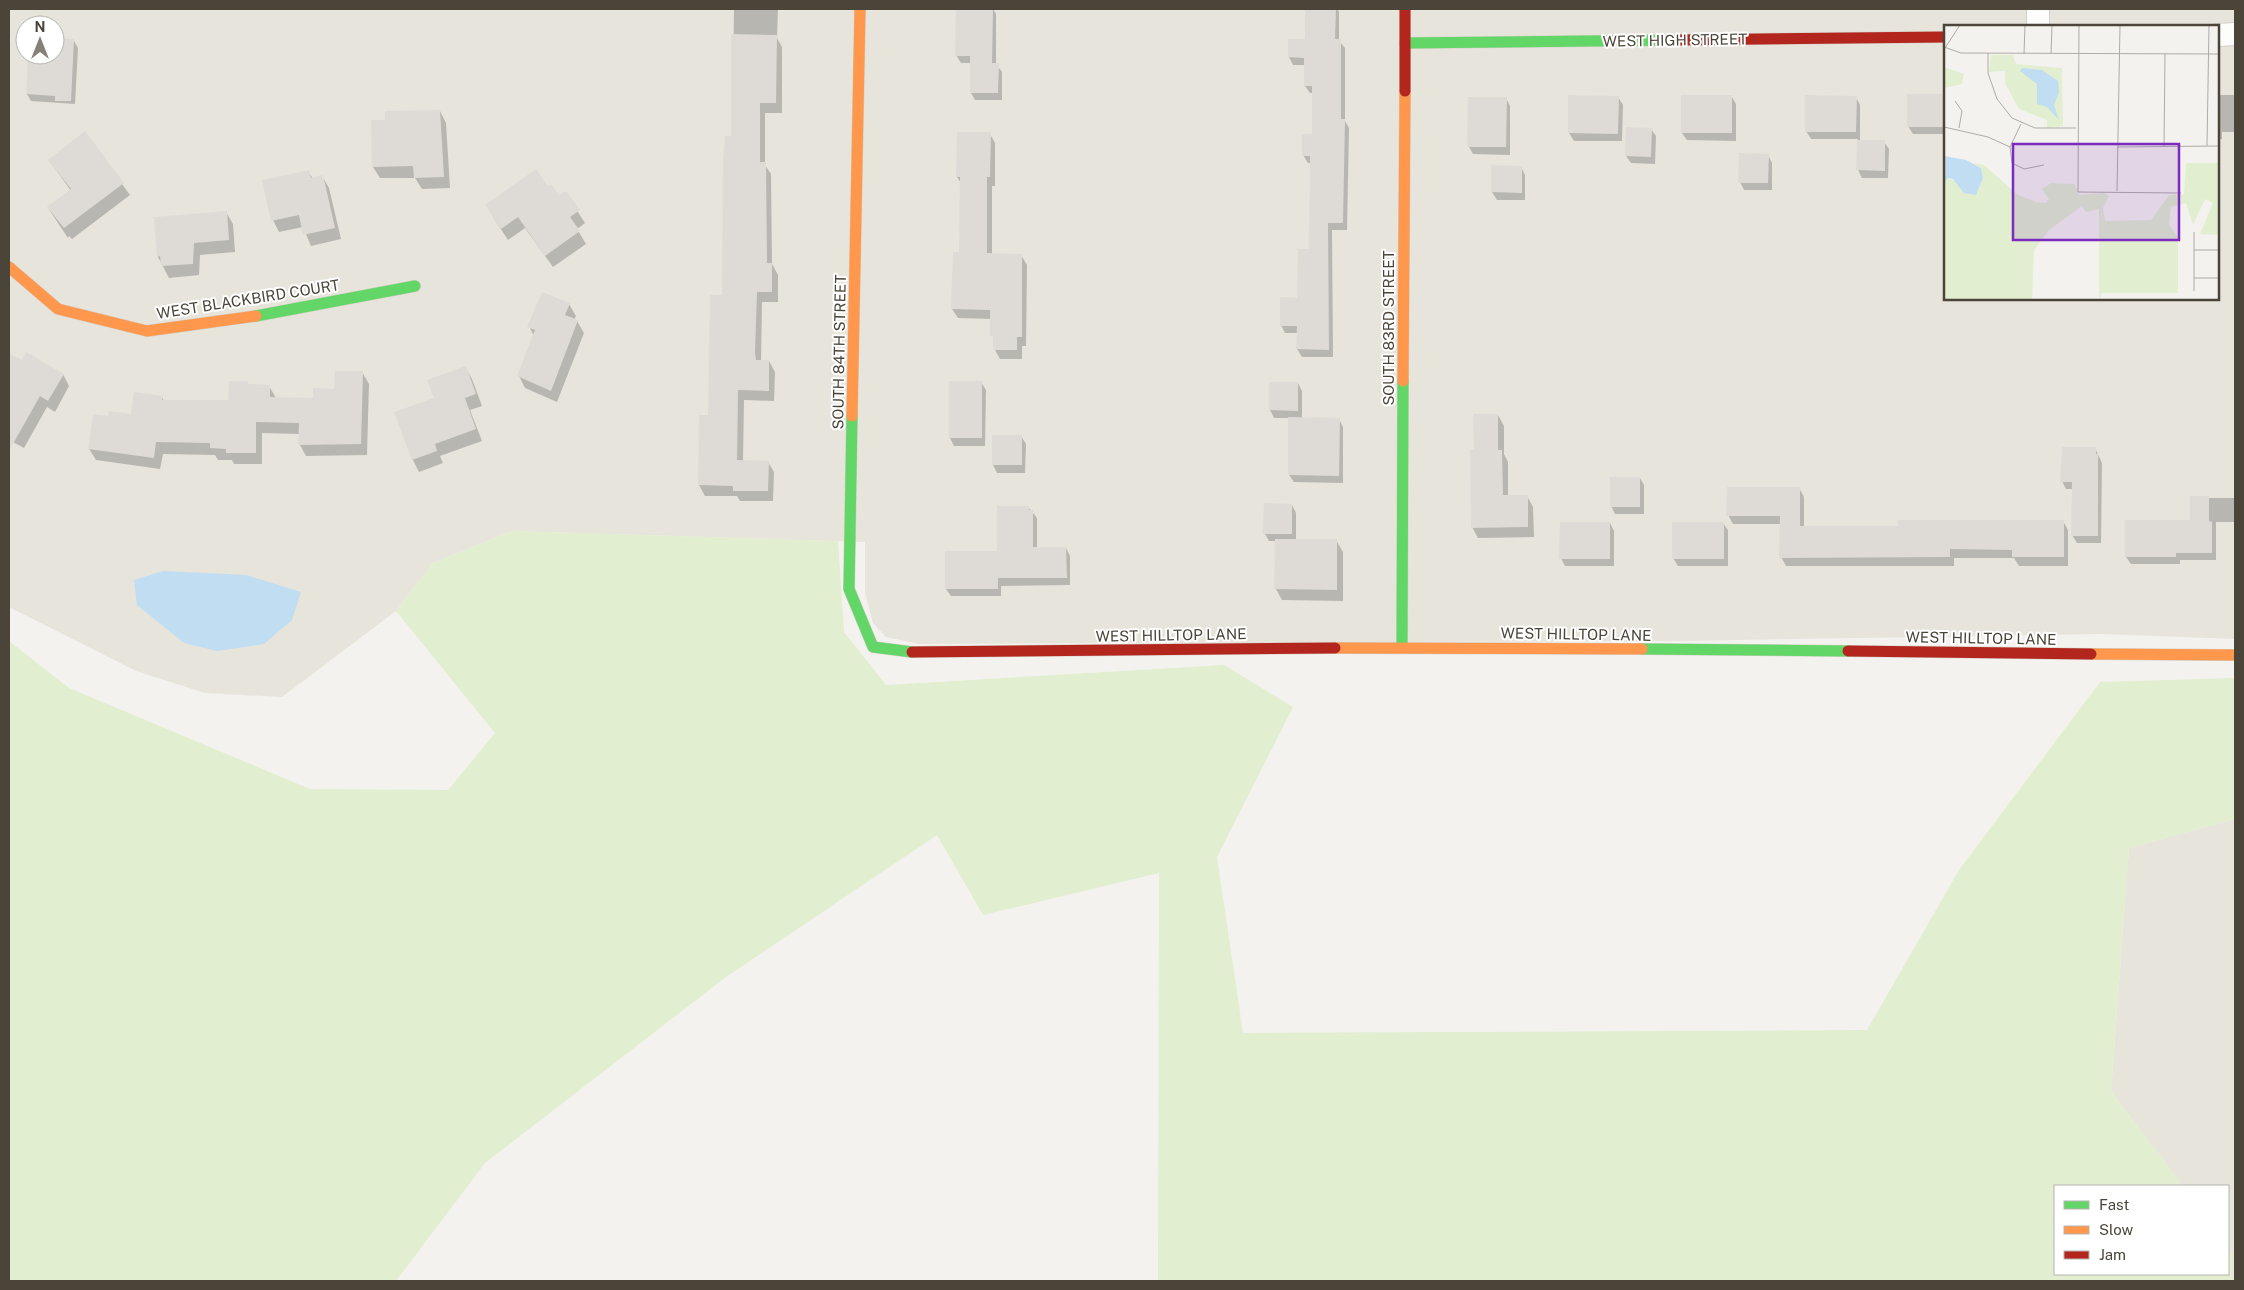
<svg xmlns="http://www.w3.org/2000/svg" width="2244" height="1290" font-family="'Public Sans',sans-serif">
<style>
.residential{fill:#e7e4dc;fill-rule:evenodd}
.green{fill:#e1eecf}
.water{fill:#c0ddf1}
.shadow{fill:#0003}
.building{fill:#dedbd6}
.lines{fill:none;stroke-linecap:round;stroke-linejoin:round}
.street-casing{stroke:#d2d0cb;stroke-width:24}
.fast-casing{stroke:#d3cfc5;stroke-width:12}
.slow-casing{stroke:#d3cfc5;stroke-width:12}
.jam-casing{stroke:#d3cfc5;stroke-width:12}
.street{stroke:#fdfdfc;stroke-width:22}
.fast{stroke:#63d668;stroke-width:11}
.slow{stroke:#ff974d;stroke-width:11}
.jam{stroke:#b3261e;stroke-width:11}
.labels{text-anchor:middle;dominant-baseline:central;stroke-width:4;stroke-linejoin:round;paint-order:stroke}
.street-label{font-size:15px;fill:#4b4439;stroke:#fff}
.inset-road{fill:none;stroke:#b0aca6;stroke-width:1}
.view{fill:#7b2cbf;fill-opacity:0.15;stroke:#7b2cbf;stroke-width:2.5}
.inset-edge{fill:none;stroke:#4b4439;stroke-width:2.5}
</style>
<rect width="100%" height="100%" fill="#f4f2ee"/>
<g class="residential">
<path d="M 9,9 L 2235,9 L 2235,639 L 2102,634 L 1679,641 L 919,644 L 886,637 L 873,623 L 865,593 L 865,542 L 512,531 L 433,563 L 396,611 L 282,697 L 205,693 L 136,671 L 9,607 ZM 25,25 L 55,25 L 55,55 L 25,55 ZM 1945,26 L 2218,26 L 2218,299 L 1945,299 Z"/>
<path d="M 2235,819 L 2235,1281 L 2232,1281 L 2232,1253 L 2228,1246 L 2228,1186 L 2183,1186 L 2111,1091 L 2129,848 Z"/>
</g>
<path class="green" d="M 512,531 L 838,541 L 844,632 L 886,685 L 1224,665 L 1293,707 L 1217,857 L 1243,1033 L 1867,1030 L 1959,870 L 2100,682 L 2235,678 L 2235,819 L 2129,848 L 2111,1091 L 2183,1186 L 2055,1186 L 2055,1274 L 2228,1274 L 2228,1246 L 2232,1253 L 2232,1281 L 1158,1281 L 1159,873 L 983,915 L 937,835 L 726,977 L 485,1163 L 396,1281 L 9,1281 L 9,641 L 69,688 L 310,789 L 448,790 L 495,733 L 396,611 L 433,563 Z"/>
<path class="water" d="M 163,571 L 246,575 L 301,592 L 292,620 L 264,644 L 217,651 L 184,643 L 137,605 L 134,580 Z"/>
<g class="shadow">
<path d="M 734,9 L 778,9 L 777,38 L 782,47 L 782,113 L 765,113 L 765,165 L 771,174 L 772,264 L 778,275 L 778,302 L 762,302 L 761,361 L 769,361 L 775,372 L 774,401 L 744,400 L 743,461 L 768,462 L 774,472 L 773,501 L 740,501 L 737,496 L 705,496 L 699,485 L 723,297 L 732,138 Z"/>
<path d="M 957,9 L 993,9 L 996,14 L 996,64 L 1002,72 L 1002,100 L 975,100 L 971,93 L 971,63 L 961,63 L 956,55 Z"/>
<path d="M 1306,9 L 1337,9 L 1339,12 L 1339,41 L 1345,48 L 1345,121 L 1349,128 L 1347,230 L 1332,230 L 1333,357 L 1302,357 L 1297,349 L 1298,333 L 1285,333 L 1281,325 L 1298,299 L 1310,250 L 1311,163 L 1308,163 L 1303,155 L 1314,135 L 1314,93 L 1310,93 L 1305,86 L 1305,65 L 1293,65 L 1289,57 L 1289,40 L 1306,40 Z"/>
<path d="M 55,39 L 74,41 L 78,48 L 75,104 L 31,101 L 27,94 L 29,55 L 55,55 Z"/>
<path d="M 1908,95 L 1945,96 L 1945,134 L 1913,134 L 1908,126 Z"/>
<path d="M 2218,95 L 2235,95 L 2235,132 L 2222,132 L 2222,139 L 2218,139 Z"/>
<path d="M 1618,97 L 1623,105 L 1622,141 L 1574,141 L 1569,133 Z"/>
<path d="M 1732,97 L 1736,104 L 1736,141 L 1687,140 L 1682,133 Z"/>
<path d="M 1856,97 L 1860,105 L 1860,141 L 1884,142 L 1889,149 L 1888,178 L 1862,178 L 1858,170 L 1858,139 L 1811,139 L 1806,131 Z"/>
<path d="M 1506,98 L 1510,106 L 1510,155 L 1473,154 L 1469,147 Z"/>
<path d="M 440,111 L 446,123 L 450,188 L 422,189 L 415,178 L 380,178 L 373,167 L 386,121 Z"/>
<path d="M 1651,129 L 1656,136 L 1655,164 L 1631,163 L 1626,156 Z"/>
<path d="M 85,133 L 130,195 L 72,239 L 69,236 L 68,238 L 48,208 L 71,191 L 49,160 Z"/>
<path d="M 990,134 L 995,143 L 995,186 L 992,186 L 992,254 L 1021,255 L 1027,265 L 1026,346 L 1022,346 L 1022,359 L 1000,359 L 995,350 L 991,319 L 958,318 L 952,309 L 961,253 L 961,183 L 957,177 Z"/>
<path d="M 1768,155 L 1772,163 L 1772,190 L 1744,190 L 1740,182 Z"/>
<path d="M 1521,167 L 1525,175 L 1525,200 L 1497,200 L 1492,192 Z"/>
<path d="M 308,171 L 313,179 L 322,176 L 329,188 L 341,239 L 311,246 L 303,227 L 279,232 L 273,220 Z"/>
<path d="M 548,188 L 558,197 L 565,192 L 585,223 L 577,229 L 586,244 L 553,267 L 525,228 L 508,240 L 493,217 Z"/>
<path d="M 226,212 L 233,224 L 235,252 L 200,255 L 199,275 L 169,278 L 158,257 L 156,218 Z"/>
<path d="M 569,304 L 576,316 L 574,320 L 577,321 L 584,333 L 557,402 L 525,388 L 519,376 L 534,336 L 529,326 Z"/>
<path d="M 9,354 L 22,362 L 63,374 L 69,386 L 55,412 L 47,407 L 24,448 L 9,440 Z"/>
<path d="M 465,367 L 472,379 L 482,406 L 470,410 L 482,441 L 440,456 L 443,463 L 419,472 L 413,460 L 396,413 L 436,399 Z"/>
<path d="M 362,372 L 369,384 L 367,455 L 306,456 L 300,445 L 300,434 L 262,433 L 262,464 L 234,464 L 232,460 L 218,460 L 215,455 L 163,454 L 160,469 L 96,460 L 89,449 L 109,418 L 132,415 L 162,397 L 164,401 L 229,402 L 247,382 L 249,385 L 269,386 L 276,398 L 314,399 L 335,390 Z"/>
<path d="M 981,382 L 986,390 L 985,446 L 954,446 L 950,438 Z"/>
<path d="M 1298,383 L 1302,391 L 1302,419 L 1339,419 L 1343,427 L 1343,483 L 1294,482 L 1289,475 L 1290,418 L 1274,418 L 1270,410 Z"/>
<path d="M 1498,415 L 1504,426 L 1504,454 L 1508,462 L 1508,496 L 1527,496 L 1533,507 L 1534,537 L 1478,538 L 1472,527 L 1475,451 Z"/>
<path d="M 993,436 L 1021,436 L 1026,444 L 1025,473 L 997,473 L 993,465 Z"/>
<path d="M 2095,448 L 2102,463 L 2101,543 L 2077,543 L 2072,535 L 2073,489 L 2066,489 L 2062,481 Z"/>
<path d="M 1640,478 L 1644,485 L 1644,514 L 1615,514 L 1611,506 Z"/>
<path d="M 1799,488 L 1804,497 L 1804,527 L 1899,527 L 2063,521 L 2068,530 L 2068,566 L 2019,566 L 2014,558 L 1954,558 L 1954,566 L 1786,566 L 1781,557 L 1781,524 L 1733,524 L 1728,515 Z"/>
<path d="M 2191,498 L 2235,498 L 2235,522 L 2216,522 L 2216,560 L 2180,560 L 2180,564 L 2131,564 L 2126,557 L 2191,521 Z"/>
<path d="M 1292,505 L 1296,513 L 1296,540 L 1336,540 L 1343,552 L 1343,601 L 1282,600 L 1276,589 L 1276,541 L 1269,541 L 1265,534 Z"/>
<path d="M 1028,507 L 1037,518 L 1037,548 L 1066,548 L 1070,556 L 1070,585 L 1001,586 L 1001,596 L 951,596 L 946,589 L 998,552 Z"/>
<path d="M 1610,523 L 1614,531 L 1614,566 L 1565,566 L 1561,558 Z"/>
<path d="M 1723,523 L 1728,530 L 1728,566 L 1678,566 L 1673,558 Z"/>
</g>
<g class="building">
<path d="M 956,9 L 993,9 L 992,63 L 999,63 L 998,93 L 970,93 L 970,56 L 955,56 Z"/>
<path d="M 1305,9 L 1336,9 L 1335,39 L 1341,39 L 1341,119 L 1345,119 L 1343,223 L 1328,223 L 1329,350 L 1296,349 L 1297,326 L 1280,326 L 1280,297 L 1297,298 L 1298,249 L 1309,249 L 1310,156 L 1302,156 L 1302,134 L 1312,134 L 1312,86 L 1304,86 L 1304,58 L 1288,57 L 1288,39 L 1305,39 Z"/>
<path d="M 731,34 L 777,35 L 776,103 L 760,103 L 760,162 L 766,162 L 767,263 L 772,263 L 772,292 L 757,292 L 755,352 L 756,360 L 769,360 L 769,391 L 738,390 L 737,460 L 769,461 L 768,491 L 733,491 L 733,486 L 698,485 L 699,415 L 708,415 L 710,295 L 722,295 L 723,162 L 725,136 L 731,136 Z"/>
<path d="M 55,38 L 74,39 L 71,101 L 55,101 L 55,96 L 26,94 L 28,55 L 55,55 Z"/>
<rect x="1907" y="94" width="38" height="33"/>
<path d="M 1568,95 L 1619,96 L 1618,134 L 1568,133 Z"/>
<rect x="1681" y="95" width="51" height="38"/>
<path d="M 1805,95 L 1857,96 L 1856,132 L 1805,132 Z"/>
<path d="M 1468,97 L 1507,97 L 1506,147 L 1467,147 Z"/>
<path d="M 440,110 L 444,177 L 414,178 L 413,166 L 372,167 L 371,120 L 385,120 L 385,111 Z"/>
<path d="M 1626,127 L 1652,128 L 1651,157 L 1625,156 Z"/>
<path d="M 85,131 L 124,183 L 64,228 L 47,207 L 71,189 L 48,160 Z"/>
<path d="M 957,132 L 991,132 L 990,177 L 987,177 L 987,253 L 1022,254 L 1022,337 L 1017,337 L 1017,350 L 993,350 L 993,336 L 990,336 L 990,310 L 951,309 L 953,252 L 959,252 L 960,177 L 956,177 Z"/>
<path d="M 1857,140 L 1885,140 L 1885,171 L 1856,170 Z"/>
<path d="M 1739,153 L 1769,154 L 1768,183 L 1738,183 Z"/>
<path d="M 1491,165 L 1522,166 L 1522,193 L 1491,192 Z"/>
<path d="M 536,169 L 548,186 L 551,184 L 559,195 L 566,191 L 580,210 L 570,217 L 580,231 L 545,256 L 518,217 L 501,229 L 485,205 Z"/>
<path d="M 309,170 L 311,178 L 323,175 L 335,228 L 303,235 L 299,215 L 271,221 L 262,180 Z"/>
<path d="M 227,211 L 229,240 L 194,243 L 193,264 L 161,266 L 160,256 L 157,257 L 154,217 Z"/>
<path d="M 542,292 L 570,303 L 565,315 L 578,320 L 551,391 L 517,376 L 535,330 L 527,327 Z"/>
<path d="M 26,352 L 64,374 L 48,401 L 40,396 L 9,451 L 9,353 L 22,360 Z"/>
<path d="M 466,366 L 476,394 L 465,398 L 476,429 L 435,444 L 437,451 L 412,460 L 394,412 L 434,398 L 427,380 Z"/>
<path d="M 335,371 L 363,371 L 361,444 L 298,445 L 299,423 L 256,422 L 256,453 L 226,453 L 226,449 L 210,448 L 210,443 L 156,442 L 154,458 L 88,449 L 93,414 L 108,416 L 109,411 L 131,414 L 134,392 L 163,396 L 162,400 L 228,400 L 229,381 L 248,381 L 248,384 L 270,385 L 270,397 L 313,398 L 313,388 L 334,389 Z"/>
<rect x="949" y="381" width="33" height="57"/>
<path d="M 1269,382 L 1298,382 L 1298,411 L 1269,410 Z"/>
<path d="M 1473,414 L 1498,414 L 1498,450 L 1502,450 L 1503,495 L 1528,495 L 1528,527 L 1471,528 L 1470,450 L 1474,450 Z"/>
<path d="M 1288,417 L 1340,418 L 1339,476 L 1288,475 Z"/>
<rect x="992" y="435" width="30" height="30"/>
<path d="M 2062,447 L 2096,447 L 2096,454 L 2098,454 L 2098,536 L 2071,536 L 2072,482 L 2060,482 Z"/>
<rect x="1610" y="477" width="30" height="30"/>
<path d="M 1727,487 L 1800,487 L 1800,526 L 1898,526 L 1898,520 L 2064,520 L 2064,557 L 2012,557 L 2012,550 L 1950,549 L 1950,557 L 1779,558 L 1780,516 L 1726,516 Z"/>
<path d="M 2190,496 L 2209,496 L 2209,521 L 2212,522 L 2212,553 L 2176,553 L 2176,557 L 2125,557 L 2125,520 L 2190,520 Z"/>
<path d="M 1264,503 L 1292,504 L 1292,534 L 1263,534 Z"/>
<path d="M 997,506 L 1029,506 L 1029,510 L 1033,510 L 1033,547 L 1066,547 L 1067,578 L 998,578 L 998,589 L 945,589 L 945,551 L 997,551 Z"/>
<path d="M 1560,522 L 1610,522 L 1610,559 L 1559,559 Z"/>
<rect x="1672" y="522" width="52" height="37"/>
<path d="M 1275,539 L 1337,539 L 1337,590 L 1274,589 Z"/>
</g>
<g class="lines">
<defs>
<g id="street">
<path d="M 2038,26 L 2038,9"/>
<path d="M 2218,35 L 2235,34"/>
</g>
<g id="fast">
<path d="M 1405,43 L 1677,40"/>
<path d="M 256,316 L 415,286"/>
<path d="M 852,416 L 849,589 L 873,647 L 912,652"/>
<path d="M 1402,647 L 1403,381"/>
<path d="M 1642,649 L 1848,651"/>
</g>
<g id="slow">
<path d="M 9,267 L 58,309 L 147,331 L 256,316"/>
<path d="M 1403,381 L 1405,91"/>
<path d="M 852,416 L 860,9"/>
<path d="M 1335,648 L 1642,649"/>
<path d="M 2091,654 L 2235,655"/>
</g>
<g id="jam">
<path d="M 1677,40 L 1945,37"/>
<path d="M 1405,91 L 1405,9"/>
<path d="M 1848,651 L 2091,654"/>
<path d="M 912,652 L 1335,648"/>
</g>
</defs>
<use href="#street" class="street-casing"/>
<use href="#fast" class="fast-casing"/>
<use href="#slow" class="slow-casing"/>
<use href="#jam" class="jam-casing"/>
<use href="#street" class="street"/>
<use href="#fast" class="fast"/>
<use href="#slow" class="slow"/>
<use href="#jam" class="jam"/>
</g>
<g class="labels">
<g class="street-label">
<text transform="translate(1675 40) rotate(-1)">WEST HIGH STREET</text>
<text transform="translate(248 299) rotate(-9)">WEST BLACKBIRD COURT</text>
<text transform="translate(1388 328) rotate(-90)">SOUTH 83RD STREET</text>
<text transform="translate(839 352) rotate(-89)">SOUTH 84TH STREET</text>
<text transform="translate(1576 634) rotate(1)">WEST HILLTOP LANE</text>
<text transform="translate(1171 635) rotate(-1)">WEST HILLTOP LANE</text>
<text transform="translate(1981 638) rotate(1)">WEST HILLTOP LANE</text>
</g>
</g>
<g transform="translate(1944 25)">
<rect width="275" height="275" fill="#f4f2ee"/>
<path d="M 47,30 L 69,30 L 72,39 L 118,43 L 119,101 L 103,103 L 103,95 L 75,84 L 61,58 L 61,46 L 45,47 ZM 0,42 L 20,49 L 18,59 L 0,63 ZM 30,138 L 40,140 L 74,170 L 92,177 L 102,178 L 105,174 L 98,164 L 107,158 L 131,159 L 135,170 L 160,168 L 165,171 L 159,183 L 161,196 L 207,195 L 225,170 L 240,169 L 242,138 L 275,138 L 275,210 L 256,209 L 269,178 L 261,174 L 249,200 L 242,178 L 227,182 L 225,200 L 234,212 L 234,268 L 158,268 L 155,275 L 155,184 L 142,187 L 138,181 L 105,205 L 90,225 L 88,275 L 0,275 L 0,157 L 4,153 L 34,166 L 39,153 L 37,143 Z" fill="#e1eecf"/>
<path d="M 78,43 L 98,45 L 114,56 L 115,68 L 110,80 L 115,95 L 103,82 L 93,79 L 93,59 L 76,46 ZM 0,131 L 22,135 L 37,143 L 39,153 L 32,170 L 20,168 L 9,154 L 4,153 L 0,157 Z" fill="#c0ddf1"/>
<path class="inset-road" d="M 135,0 L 134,167 L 237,168M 0,22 L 17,28 L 275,29M 1,23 L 16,0M 44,28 L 44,48 L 53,74 L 68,93 L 91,103 L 132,103M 80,29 L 81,0M 107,29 L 108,0M 11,76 L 18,86 L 15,103M 77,99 L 66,122 L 68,138 L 80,144 L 100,140M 0,102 L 44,112 L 66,122M 263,121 L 265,0M 173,122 L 275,121M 220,122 L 221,29M 173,166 L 176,0M 250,207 L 250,266M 250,225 L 275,225M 250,253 L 275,253"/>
<path class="view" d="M 69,119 L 235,119 L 235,215 L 69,215 Z"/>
<rect width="275" height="275" class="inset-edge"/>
</g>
<rect width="2244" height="1290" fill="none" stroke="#4b4439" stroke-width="20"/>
<rect x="2054" y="1185" width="175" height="90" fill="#ffffff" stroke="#b7b4b0"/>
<rect x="2064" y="1201" width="25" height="8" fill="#63d668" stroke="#b7b4b0"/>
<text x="2099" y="1210" font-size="15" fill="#4b4439">Fast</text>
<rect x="2064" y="1226" width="25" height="8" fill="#ff974d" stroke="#b7b4b0"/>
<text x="2099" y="1235" font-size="15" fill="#4b4439">Slow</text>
<rect x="2064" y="1251" width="25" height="8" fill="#b3261e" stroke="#b7b4b0"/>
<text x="2099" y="1260" font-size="15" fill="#4b4439">Jam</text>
<g transform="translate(40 40)"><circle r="24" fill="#ffffff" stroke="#b7b4b0"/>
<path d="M0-4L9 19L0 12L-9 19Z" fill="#868178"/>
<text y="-8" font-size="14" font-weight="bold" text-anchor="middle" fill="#4b4439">N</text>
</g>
</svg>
